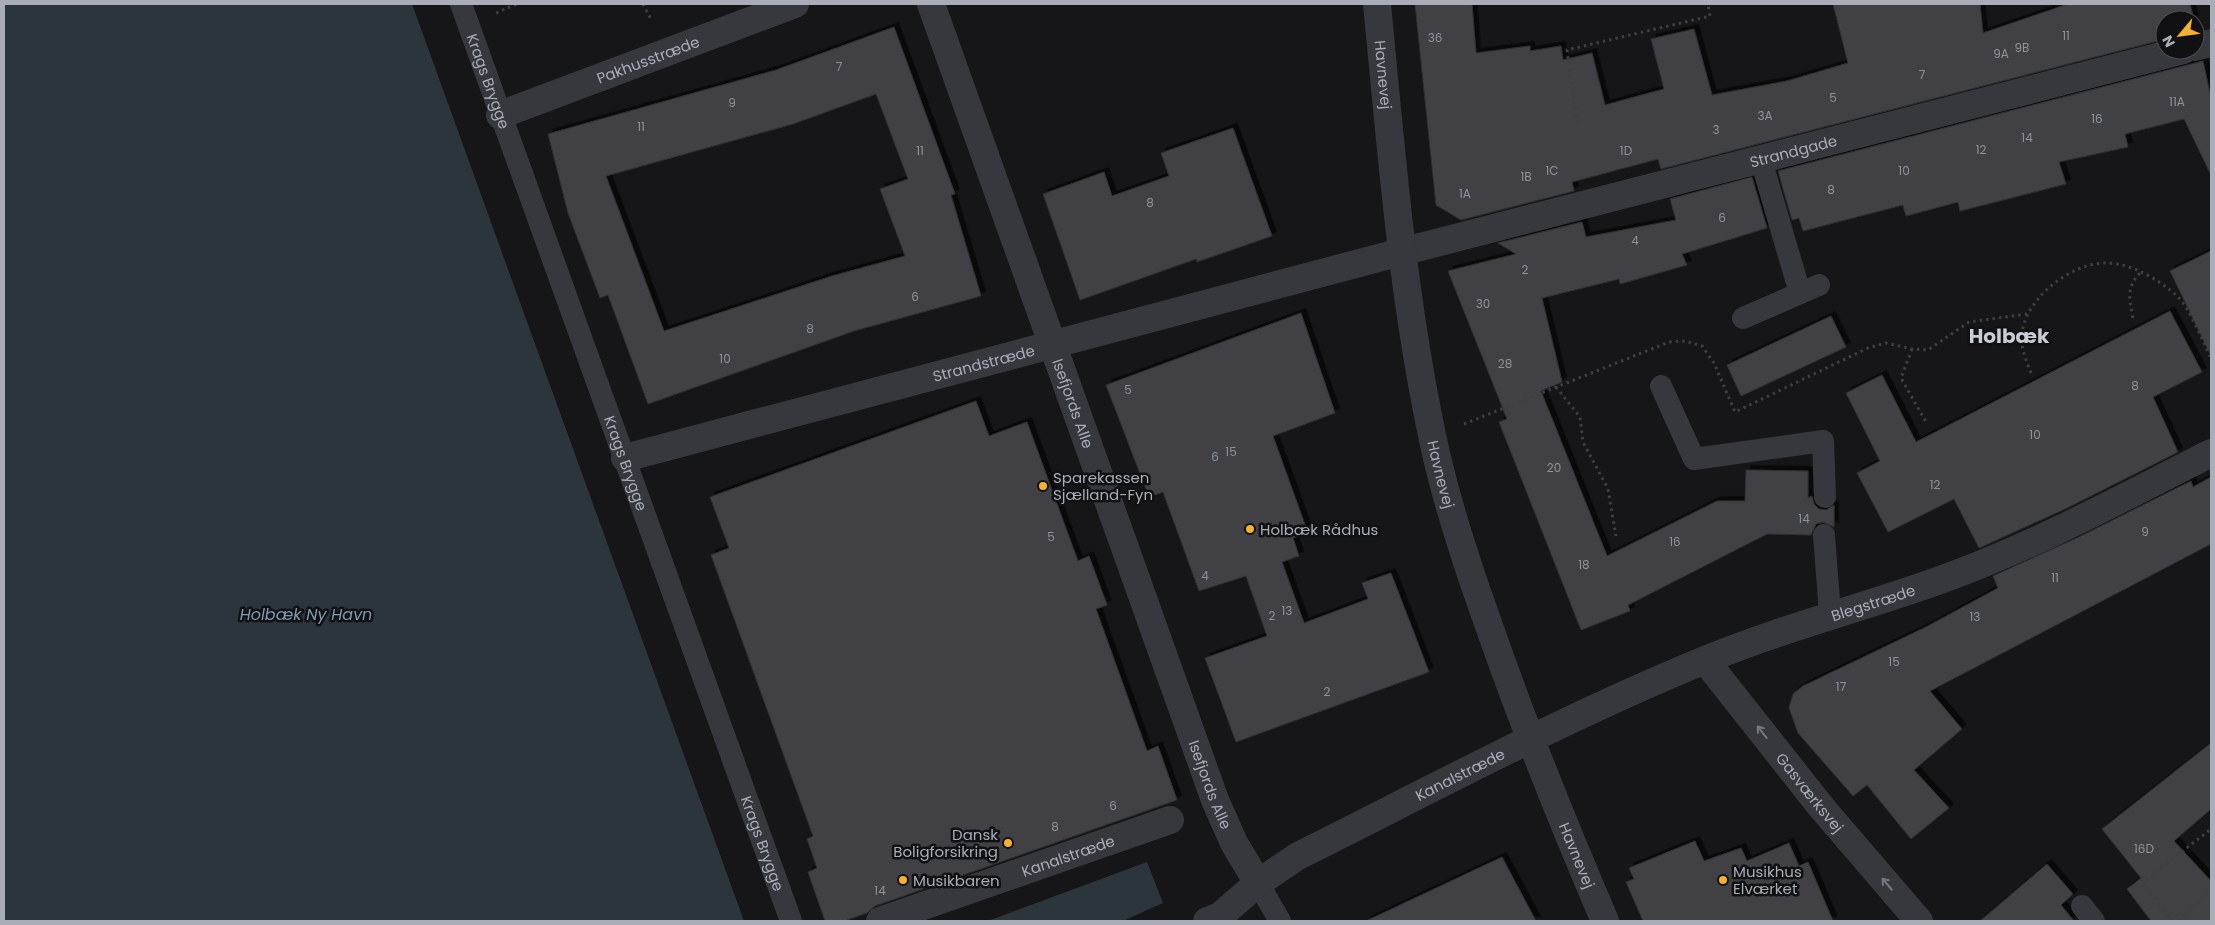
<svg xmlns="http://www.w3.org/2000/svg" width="2215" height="925" font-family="Poppins,sans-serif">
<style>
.water{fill:#2c353c}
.building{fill:#404145;stroke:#303034;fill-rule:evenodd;filter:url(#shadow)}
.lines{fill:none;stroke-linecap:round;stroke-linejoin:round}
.path{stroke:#3d3f44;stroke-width:3;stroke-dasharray:2.5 4;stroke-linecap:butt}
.service{stroke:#37383d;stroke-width:22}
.minor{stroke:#37383d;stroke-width:28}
.tertiary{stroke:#37383d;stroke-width:28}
.oneway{stroke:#757881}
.poi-dot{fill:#f2b134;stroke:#111113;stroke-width:2}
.labels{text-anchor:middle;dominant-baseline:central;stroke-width:5;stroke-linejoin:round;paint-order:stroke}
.number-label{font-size:12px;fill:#8e929b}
.street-label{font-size:15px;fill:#a8adb8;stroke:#111113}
.poi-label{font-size:15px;fill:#a8adb8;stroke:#111113;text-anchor:start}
.water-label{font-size:16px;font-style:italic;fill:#7f9bb3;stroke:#111113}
.district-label{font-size:20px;font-weight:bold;fill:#c9ccd4;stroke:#111113}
</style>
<defs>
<filter id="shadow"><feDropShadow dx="4.5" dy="-4.5" stdDeviation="0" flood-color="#0009"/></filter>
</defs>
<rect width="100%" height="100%" fill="#161618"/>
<g class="water">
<path d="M 4,4 L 412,4 L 744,921 L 4,921 Z"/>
<path d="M 1147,862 L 1163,903 L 1123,921 L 988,921 Z"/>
</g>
<g class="building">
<path d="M 1415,4 L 1472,4 L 1476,53 L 1530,46 L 1530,51 L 1561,46 L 1563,60 L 1592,53 L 1605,105 L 1664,89 L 1651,39 L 1694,29 L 1712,95 L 1787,81 L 1848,63 L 1833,4 L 1980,4 L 1983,33 L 2068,4 L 2190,4 L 2194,20 L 2165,20 L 2165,39 L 1661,169 L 1658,159 L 1572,182 L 1574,191 L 1461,220 L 1436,205 Z"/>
<path d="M 894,27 L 955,194 L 951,195 L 981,296 L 854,331 L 648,404 L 608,295 L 600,298 L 568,213 L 548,134 L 776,70 ZM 876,94 L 908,179 L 880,189 L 905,256 L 832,276 L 664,331 L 606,176 L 793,124 Z"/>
<path d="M 2203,61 L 2211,98 L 2211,175 L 2184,119 L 2125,134 L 2128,147 L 2059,162 L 2066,184 L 1960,211 L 1958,202 L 1906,216 L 1903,205 L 1803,231 L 1799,218 L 1792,220 L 1778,171 Z"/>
<path d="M 1233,128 L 1272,236 L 1197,262 L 1196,259 L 1080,300 L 1043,194 L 1104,172 L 1112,196 L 1169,176 L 1161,153 Z"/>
<path d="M 1752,177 L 1767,228 L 1682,254 L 1687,265 L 1620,284 L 1619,279 L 1542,298 L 1562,382 L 1541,391 L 1607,556 L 1717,501 L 1745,501 L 1746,470 L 1808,471 L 1808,498 L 1812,496 L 1814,504 L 1819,509 L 1826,510 L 1834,505 L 1834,527 L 1823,522 L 1816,524 L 1811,535 L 1767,534 L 1628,605 L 1630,611 L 1581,630 L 1499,422 L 1507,419 L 1448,271 L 1516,254 L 1498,243 L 1582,222 L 1586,237 L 1676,220 L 1670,199 Z"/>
<path d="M 2211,251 L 2211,356 L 2170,271 Z"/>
<path d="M 2170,311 L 2202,372 L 2153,397 L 2178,452 L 2065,509 L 1979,548 L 1954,499 L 1888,532 L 1857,473 L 1880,461 L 1846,393 L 1882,375 L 1916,442 Z"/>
<path d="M 1301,313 L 1335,413 L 1273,436 L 1308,533 L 1293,538 L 1299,556 L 1282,562 L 1304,623 L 1368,599 L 1362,583 L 1391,573 L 1429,672 L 1236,742 L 1205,658 L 1267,636 L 1246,576 L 1199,591 L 1163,492 L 1149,497 L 1106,385 Z"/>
<path d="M 1831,316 L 1846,347 L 1741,396 L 1727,365 Z"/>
<path d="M 976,401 L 989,436 L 1027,422 L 1078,561 L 1089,556 L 1107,605 L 1096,609 L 1147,751 L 1158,746 L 1177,800 L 875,906 L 867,913 L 844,921 L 825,921 L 808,872 L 817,868 L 807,839 L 813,836 L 711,555 L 729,548 L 710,497 Z"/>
<path d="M 2211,477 L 2211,544 L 1930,691 L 1962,729 L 1914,770 L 1949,808 L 1911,839 L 1867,785 L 1853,796 L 1798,733 L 1789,708 L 1793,694 L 1803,686 L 1926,627 L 1998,588 L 1993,576 L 2079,537 L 2191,481 L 2193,487 Z"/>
<path d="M 2211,743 L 2211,809 L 2174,841 L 2211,881 L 2211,921 L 2151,921 L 2127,889 L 2141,878 L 2102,829 Z"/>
<path d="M 1695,841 L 1704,861 L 1741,848 L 1747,861 L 1789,843 L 1799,866 L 1808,862 L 1833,921 L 1643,921 L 1626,882 L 1634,879 L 1629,868 Z"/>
<path d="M 1502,857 L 1536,921 L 1366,921 Z"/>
<path d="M 2047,864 L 2073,894 L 2061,905 L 2074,921 L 1980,921 Z"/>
</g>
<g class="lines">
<g class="path">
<path d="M 643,4 L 652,21"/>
<path d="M 496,13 L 517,4"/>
<path d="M 1577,123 L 1567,50 L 1710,16 L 1708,4"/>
<path d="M 2133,318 C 2129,298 2126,286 2142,271"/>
<path d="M 1912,349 L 1901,378 L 1926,422"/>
<path d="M 2031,373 C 2028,364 2023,354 2022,344 C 2017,305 2067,264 2104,263 C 2130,262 2160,280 2178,297 C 2189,307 2204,344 2211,358"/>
<path d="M 1556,387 L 1580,417 L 1583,442 L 1608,489 L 1616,536"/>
<path d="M 1464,424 L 1669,342 L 1685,341 L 1702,346 L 1714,363 L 1735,412 L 1868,348 L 1886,343 L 1912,349 L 1928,350 L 1969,322 L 2027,314"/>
<path d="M 2172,921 L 2143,882 L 2211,829"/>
<path d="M 2179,921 L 2211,887"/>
</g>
<g class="service">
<path id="s1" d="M 461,4 L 791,921"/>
<path d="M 1761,160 L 1800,293"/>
<path d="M 1743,318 L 1819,285"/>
<path d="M 1661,386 L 1694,459 L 1823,441 L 1825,497"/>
<path d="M 1824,535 L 1830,614"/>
<path d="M 1258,883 L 1280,921"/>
<path d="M 2082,906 L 2094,921"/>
</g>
<g class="minor">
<path id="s2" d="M 931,4 L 1215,800 L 1234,843 L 1258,883"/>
<path d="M 2195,47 L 2211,43"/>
<path id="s3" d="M 500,115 L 795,4"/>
<path id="s4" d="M 625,458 L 1401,252 L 2184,50"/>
<path id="s5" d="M 1705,660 L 1822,808 L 1919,921"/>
<path id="s6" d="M 880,921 L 1170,820"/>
<path id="s7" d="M 1207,921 L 1220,916 L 1258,883 L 1298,856 C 1432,789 1566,717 1705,660 C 1778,630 1854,610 1929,584 C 2027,550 2119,500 2211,453"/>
</g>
<path class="tertiary" id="s8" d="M 1377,4 C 1391,148 1402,293 1432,435 C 1445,499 1466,562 1488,623 C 1523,724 1563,823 1605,921"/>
</g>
<defs><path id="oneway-shaft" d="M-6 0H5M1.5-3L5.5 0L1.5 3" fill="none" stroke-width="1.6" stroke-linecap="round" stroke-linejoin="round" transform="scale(1.25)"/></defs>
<g class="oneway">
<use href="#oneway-shaft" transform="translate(1762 732) rotate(-128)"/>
<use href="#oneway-shaft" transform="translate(1887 884) rotate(-130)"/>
</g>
<g class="poi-dot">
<circle cx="1043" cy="486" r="5"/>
<circle cx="1250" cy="529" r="5"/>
<circle cx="1008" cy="843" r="5"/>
<circle cx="903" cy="880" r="5"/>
<circle cx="1723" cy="880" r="5"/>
</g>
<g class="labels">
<g class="number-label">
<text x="2066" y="35">11</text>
<text x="1435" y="37">36</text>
<text x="2022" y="47">9B</text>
<text x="2001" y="53">9A</text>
<text x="839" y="66">7</text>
<text x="1922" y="74">7</text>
<text x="1833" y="97">5</text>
<text x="2177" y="101">11A</text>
<text x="732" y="102">9</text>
<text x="1765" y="115">3A</text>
<text x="2097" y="118">16</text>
<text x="641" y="126">11</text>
<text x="1716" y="129">3</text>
<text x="2027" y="137">14</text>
<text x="1981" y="149">12</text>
<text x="920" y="150">11</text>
<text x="1626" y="150">1D</text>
<text x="1552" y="170">1C</text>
<text x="1904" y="170">10</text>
<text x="1526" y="176">1B</text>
<text x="1831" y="189">8</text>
<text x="1465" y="193">1A</text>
<text x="1150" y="202">8</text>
<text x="1722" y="217">6</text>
<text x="1635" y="240">4</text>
<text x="1525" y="269">2</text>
<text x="915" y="296">6</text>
<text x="1483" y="303">30</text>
<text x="810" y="328">8</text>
<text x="725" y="358">10</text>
<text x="1505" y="363">28</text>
<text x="2135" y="385">8</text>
<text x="1128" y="389">5</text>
<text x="2035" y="434">10</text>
<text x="1231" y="451">15</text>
<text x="1215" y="456">6</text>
<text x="1554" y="467">20</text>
<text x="1935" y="484">12</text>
<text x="1804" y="518">14</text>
<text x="2145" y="531">9</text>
<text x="1051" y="536">5</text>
<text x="1675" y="541">16</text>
<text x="1584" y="564">18</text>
<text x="1205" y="575">4</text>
<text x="2055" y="577">11</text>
<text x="1287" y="610">13</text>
<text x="1272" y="615">2</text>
<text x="1975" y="616">13</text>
<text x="1894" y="661">15</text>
<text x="1841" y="686">17</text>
<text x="1327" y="691">2</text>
<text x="1113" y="805">6</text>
<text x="1055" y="826">8</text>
<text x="2144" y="848">16D</text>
<text x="880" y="890">14</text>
</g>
<g class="street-label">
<text stroke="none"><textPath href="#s3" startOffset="158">Pakhusstræde</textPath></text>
<text stroke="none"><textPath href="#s8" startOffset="71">Havnevej</textPath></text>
<text stroke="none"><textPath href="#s1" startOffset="82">Krags Brygge</textPath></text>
<text stroke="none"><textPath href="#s4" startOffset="1208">Strandgade</textPath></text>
<text stroke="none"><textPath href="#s4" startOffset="371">Strandstræde</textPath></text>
<text stroke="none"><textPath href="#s2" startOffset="424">Isefjords Alle</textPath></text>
<text stroke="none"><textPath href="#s1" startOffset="488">Krags Brygge</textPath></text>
<text stroke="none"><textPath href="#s8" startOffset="475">Havnevej</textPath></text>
<text stroke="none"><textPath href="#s7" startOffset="742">Blegstræde</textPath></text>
<text stroke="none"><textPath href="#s7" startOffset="294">Kanalstræde</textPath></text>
<text stroke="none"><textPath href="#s2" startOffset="829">Isefjords Alle</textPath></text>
<text stroke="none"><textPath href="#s5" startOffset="169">Gasværksvej</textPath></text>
<text stroke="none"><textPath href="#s1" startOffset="892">Krags Brygge</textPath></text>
<text stroke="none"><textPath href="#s6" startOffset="199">Kanalstræde</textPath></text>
<text stroke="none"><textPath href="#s8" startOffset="880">Havnevej</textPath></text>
</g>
<g class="poi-label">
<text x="1053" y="477">Sparekassen<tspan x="1053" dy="17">Sjælland-Fyn</tspan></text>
<text x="1260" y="529">Holbæk Rådhus</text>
<text x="998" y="834" text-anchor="end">Dansk<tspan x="998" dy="17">Boligforsikring</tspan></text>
<text x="1733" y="871">Musikhus<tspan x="1733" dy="17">Elværket</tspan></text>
<text x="913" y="880">Musikbaren</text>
</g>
<g class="water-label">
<text x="306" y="614">Holbæk Ny Havn</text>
</g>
<g class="district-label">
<text x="2009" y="336">Holbæk</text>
</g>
</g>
<rect width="2215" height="925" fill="none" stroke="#a8adb8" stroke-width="10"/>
<g transform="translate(2180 35) rotate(241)"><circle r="24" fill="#111113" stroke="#4d4f55"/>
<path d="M0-4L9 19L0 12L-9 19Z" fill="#f2b134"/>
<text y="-8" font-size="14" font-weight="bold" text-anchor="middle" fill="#a8adb8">N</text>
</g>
</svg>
